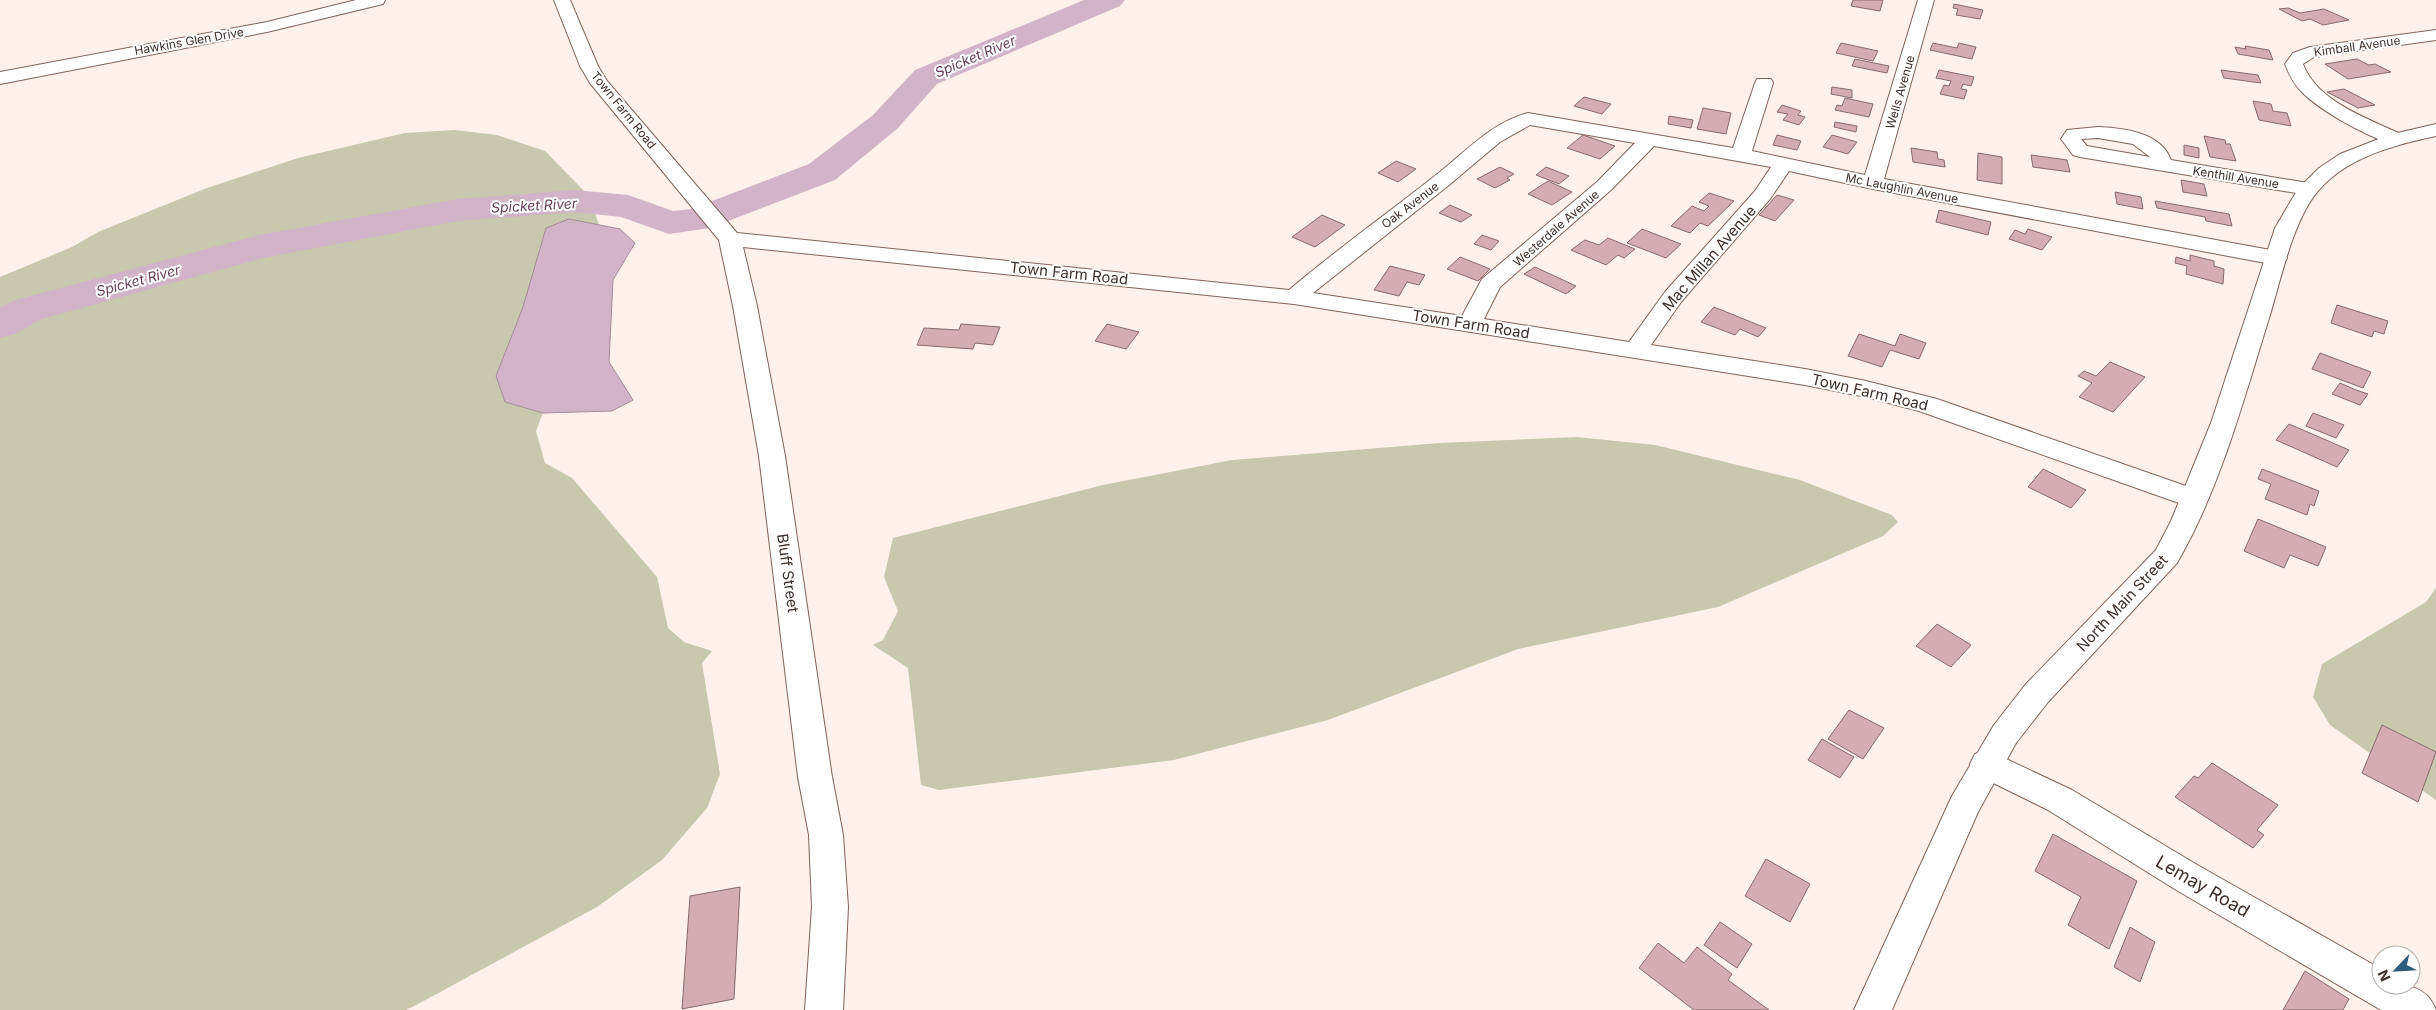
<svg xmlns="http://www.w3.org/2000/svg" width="2436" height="1010" font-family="Inter,sans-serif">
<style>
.green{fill:#c7c8ad}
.water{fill:#d2b4c9;stroke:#a58c99}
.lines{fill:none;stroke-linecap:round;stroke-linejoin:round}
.river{fill:#d2b4c9;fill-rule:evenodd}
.building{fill:#d3adb1;stroke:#89696d}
.minor-casing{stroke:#806358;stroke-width:2}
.tertiary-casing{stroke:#806358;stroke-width:2}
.minor{fill:#fff;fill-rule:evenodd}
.tertiary{fill:#fff;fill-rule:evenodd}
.labels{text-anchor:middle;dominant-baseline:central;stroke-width:4;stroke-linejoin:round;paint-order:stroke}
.far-street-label{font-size:12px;fill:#3c2f2a;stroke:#fff}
.far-water-label{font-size:14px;font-style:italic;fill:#693e5d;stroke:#fff}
.street-label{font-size:15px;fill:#3c2f2a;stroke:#fff}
.near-street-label{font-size:18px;fill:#3c2f2a;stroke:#fff}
</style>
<rect width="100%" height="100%" fill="#fef1eb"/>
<g class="green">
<path d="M 455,130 L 497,135 L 545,151 L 590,197 L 599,225 L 569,219 L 523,307 L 496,376 L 505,402 L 543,413 L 536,431 L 545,463 L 572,478 L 657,577 L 668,628 L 684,642 L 712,651 L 702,663 L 720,774 L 707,808 L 662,860 L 597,907 L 418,1004 L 406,1010 L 0,1010 L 0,277 L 72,247 L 98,232 L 207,188 L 298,158 L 405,133 Z"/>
<path d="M 1577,437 L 1655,445 L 1800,480 L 1892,515 L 1898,522 L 1883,536 L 1718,607 L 1518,649 L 1328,720 L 1174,760 L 939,790 L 921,785 L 908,668 L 873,645 L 883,640 L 898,611 L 884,577 L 893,538 L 1103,485 L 1232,460 L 1439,443 Z"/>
<path d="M 2436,588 L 2436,800 L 2330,725 L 2313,697 L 2322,664 L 2426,602 Z"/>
</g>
<path class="water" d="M 569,219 L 620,229 L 635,243 L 613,280 L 609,362 L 633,400 L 612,411 L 543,413 L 505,402 L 496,376 L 523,307 L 546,228 Z"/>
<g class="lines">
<path class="river" d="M 1084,0 L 1125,0 L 1120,6 L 937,84 L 897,129 L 835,180 L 710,228 L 669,234 L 621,217 L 575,212 L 458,221 L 263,258 L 42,319 L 15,334 L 0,338 L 0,308 L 12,301 L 259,235 L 458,199 L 575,190 L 628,195 L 673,211 L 691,209 L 809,164 L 873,115 L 915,70 Z"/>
</g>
<g class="building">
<path d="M 1853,0 L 1883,0 L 1880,11 L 1851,6 Z"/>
<path d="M 1954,4 L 1983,10 L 1980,19 L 1956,15 L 1958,9 L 1953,8 Z"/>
<path d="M 2288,8 L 2300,13 L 2324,9 L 2349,20 L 2323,25 L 2310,19 L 2302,21 L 2279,9 Z"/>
<path d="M 1841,43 L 1878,51 L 1873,61 L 1836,53 Z"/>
<path d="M 1933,43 L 1957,48 L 1959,43 L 1976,47 L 1972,59 L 1930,50 Z"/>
<path d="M 2245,46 L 2269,50 L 2273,60 L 2238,54 L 2235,47 L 2246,49 Z"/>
<path d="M 1855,59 L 1889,66 L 1887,73 L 1852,66 Z"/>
<path d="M 2357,59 L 2369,65 L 2375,64 L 2391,72 L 2348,79 L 2325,64 Z"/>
<path d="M 1939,70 L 1974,77 L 1971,86 L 1963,84 L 1961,89 L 1967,90 L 1964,99 L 1940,94 L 1944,85 L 1949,86 L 1951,81 L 1936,78 Z"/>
<path d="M 2221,70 L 2258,75 L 2261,83 L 2224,78 Z"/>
<path d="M 1832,87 L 1852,90 L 1852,98 L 1831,94 Z"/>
<path d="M 2344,89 L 2375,105 L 2358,108 L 2327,92 Z"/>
<path d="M 1584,97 L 1611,104 L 1602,114 L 1574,106 Z"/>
<path d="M 1845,98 L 1873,104 L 1869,117 L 1835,110 L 1837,105 L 1842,106 Z"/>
<path d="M 2253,101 L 2271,104 L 2273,111 L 2287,113 L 2291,126 L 2259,120 Z"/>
<path d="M 1782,105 L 1801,111 L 1798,115 L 1805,117 L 1799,125 L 1783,120 L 1788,114 L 1777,112 Z"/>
<path d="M 1703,108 L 1731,113 L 1726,134 L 1697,129 Z"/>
<path d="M 1669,116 L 1693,120 L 1691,128 L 1668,124 Z"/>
<path d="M 1835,122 L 1857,126 L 1856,132 L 1834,127 Z"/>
<path d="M 1583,135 L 1615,146 L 1600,159 L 1567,148 Z"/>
<path d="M 1777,135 L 1801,141 L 1797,150 L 1773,145 Z"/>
<path d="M 1832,135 L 1857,142 L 1848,154 L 1823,147 Z"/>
<path d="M 2204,136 L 2225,140 L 2226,144 L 2230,144 L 2236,161 L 2210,157 Z"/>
<path d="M 2184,145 L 2199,148 L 2199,158 L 2184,155 Z"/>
<path d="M 1911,148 L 1937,152 L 1938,159 L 1944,160 L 1945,167 L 1913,162 Z"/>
<path d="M 1978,153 L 2002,157 L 2002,184 L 1977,180 Z"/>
<path d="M 2031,155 L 2067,160 L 2070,172 L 2033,167 Z"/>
<path d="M 1396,161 L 1416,169 L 1398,182 L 1378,173 Z"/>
<path d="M 1500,167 L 1514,174 L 1507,178 L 1510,180 L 1495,188 L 1477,179 Z"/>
<path d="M 1546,167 L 1569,176 L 1559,184 L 1536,175 Z"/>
<path d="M 2181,180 L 2204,184 L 2207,196 L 2183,192 Z"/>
<path d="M 1548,181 L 1572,192 L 1552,205 L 1528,194 Z"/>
<path d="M 2115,192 L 2141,197 L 2143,209 L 2117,204 Z"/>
<path d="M 1709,193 L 1734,201 L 1708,226 L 1700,223 L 1690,233 L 1671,226 L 1692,206 L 1704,211 L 1709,206 L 1699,202 Z"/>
<path d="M 1777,195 L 1794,200 L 1775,221 L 1759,215 Z"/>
<path d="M 2155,201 L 2229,214 L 2232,226 L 2206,221 L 2205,217 L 2157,208 Z"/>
<path d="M 1450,205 L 1472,215 L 1461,222 L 1439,213 Z"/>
<path d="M 1939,210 L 1991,222 L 1988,235 L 1936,222 Z"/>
<path d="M 1322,215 L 1345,225 L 1315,247 L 1292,237 Z"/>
<path d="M 1642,229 L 1681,244 L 1666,258 L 1627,243 Z"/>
<path d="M 2028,229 L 2052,237 L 2042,250 L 2009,239 L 2015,230 L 2025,234 Z"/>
<path d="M 1482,235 L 1499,241 L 1491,250 L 1474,244 Z"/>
<path d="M 1608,238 L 1635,249 L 1624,258 L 1618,255 L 1606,265 L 1571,250 L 1585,240 L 1599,245 Z"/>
<path d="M 2190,255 L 2214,261 L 2214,266 L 2224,269 L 2223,284 L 2186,274 L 2187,266 L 2175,263 L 2176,257 L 2190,261 Z"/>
<path d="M 1460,257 L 1490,269 L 1478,281 L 1447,269 Z"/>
<path d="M 1390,266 L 1425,275 L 1419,285 L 1407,282 L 1399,296 L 1374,290 Z"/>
<path d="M 1535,267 L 1576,286 L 1566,294 L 1524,274 Z"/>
<path d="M 2337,305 L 2388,321 L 2384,334 L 2374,331 L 2372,337 L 2331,323 Z"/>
<path d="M 1714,307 L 1766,328 L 1758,337 L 1740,329 L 1735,335 L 1701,322 Z"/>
<path d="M 961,324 L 1000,327 L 993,345 L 975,343 L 973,349 L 917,345 L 924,328 L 959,330 Z"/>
<path d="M 1107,324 L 1139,332 L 1126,349 L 1095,341 Z"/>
<path d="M 1859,334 L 1895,346 L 1900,334 L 1926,343 L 1919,359 L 1890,350 L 1882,367 L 1848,356 Z"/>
<path d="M 2320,353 L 2371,372 L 2363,388 L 2312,369 Z"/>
<path d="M 2110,362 L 2145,377 L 2113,412 L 2079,397 L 2092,383 L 2078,376 L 2084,371 L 2096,376 Z"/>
<path d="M 2340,383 L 2356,390 L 2368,394 L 2360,405 L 2332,394 Z"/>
<path d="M 2313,413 L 2344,425 L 2336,438 L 2306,426 Z"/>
<path d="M 2289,424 L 2349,450 L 2337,467 L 2276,440 Z"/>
<path d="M 2043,469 L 2086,490 L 2071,508 L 2028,487 Z"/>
<path d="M 2262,469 L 2319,491 L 2314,506 L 2310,504 L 2307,515 L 2265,499 L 2271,484 L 2258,479 Z"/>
<path d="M 2258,519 L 2326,547 L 2318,566 L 2290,555 L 2284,568 L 2244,551 Z"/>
<path d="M 1937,624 L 1971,645 L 1951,667 L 1916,646 Z"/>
<path d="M 1849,710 L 1884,728 L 1863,759 L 1828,739 Z"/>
<path d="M 2382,725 L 2436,752 L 2418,802 L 2362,773 Z"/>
<path d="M 1822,739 L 1854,757 L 1840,778 L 1808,760 Z"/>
<path d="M 2212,763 L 2278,805 L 2257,830 L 2264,835 L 2253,848 L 2175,797 L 2194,776 L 2198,778 Z"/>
<path d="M 2053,834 L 2137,881 L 2109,949 L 2068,925 L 2081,897 L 2035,871 Z"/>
<path d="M 1766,859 L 1810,884 L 1790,922 L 1745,896 Z"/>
<path d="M 740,887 L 734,999 L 682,1009 L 690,896 Z"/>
<path d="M 1720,922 L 1752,944 L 1737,968 L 1704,945 Z"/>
<path d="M 2130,927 L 2155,942 L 2140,982 L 2114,967 Z"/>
<path d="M 1658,943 L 1684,963 L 1697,947 L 1732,974 L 1728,980 L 1769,1010 L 1694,1010 L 1639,968 Z"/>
<path d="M 2305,971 L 2349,999 L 2343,1010 L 2283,1010 Z"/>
</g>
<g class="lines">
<defs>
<g id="minor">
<path d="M 356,0 L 385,0 L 383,4 L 267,32 L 0,84 L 0,72 L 267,22 Z"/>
<path d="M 554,0 L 570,0 L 598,66 L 607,81 L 737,233 L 1289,290 C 1335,251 1384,216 1431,179 C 1462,156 1489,123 1528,113 L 1733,148 L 1755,83 L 1757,79 L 1771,79 L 1773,83 L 1752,151 L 1865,175 L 1918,0 L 1934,0 L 1884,179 L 2276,251 L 2284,253 L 2287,258 L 2284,263 L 2276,265 L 1873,189 L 1789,171 L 1770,199 L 1681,302 L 1651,345 L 1805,369 L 1866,381 L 1937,399 L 2203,492 L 2207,499 L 2203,506 L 2193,508 L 1919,411 L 1866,397 L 1805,385 L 1294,304 L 743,247 L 757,306 L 785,456 L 832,777 L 843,835 L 848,907 L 843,1010 L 805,1010 L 812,907 L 809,835 L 798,777 L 759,456 L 733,306 L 719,240 L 590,83 L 580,66 ZM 1530,125 L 1635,143 L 1597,182 L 1482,279 L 1462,316 L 1313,293 L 1449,185 L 1500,142 ZM 1654,146 L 1771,167 L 1755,191 L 1665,292 L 1629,342 L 1484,319 L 1500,287 L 1611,190 Z"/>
<path d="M 2436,30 L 2436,40 L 2314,57 L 2303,64 C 2317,102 2369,119 2403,135 L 2406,139 L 2403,143 L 2396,145 C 2371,139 2318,110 2301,91 C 2293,83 2289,74 2285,64 L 2293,53 L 2310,47 Z"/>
<path d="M 2098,127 C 2123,128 2161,132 2171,160 L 2308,183 L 2315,185 L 2318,189 L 2315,193 L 2308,195 L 2080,157 L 2073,155 L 2061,139 L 2067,130 ZM 2098,138 L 2133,144 L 2150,157 L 2087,146 L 2081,139 Z"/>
<path d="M 1987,750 L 2072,790 L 2199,866 L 2381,969 L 2381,985 C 2406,985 2426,984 2436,1010 L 2381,1010 L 2173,888 L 2048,810 L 1975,774 L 1970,764 L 1975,754 Z"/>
</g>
<path id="tertiary" d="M 2436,124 L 2436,136 C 2394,145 2347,157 2318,191 C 2293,220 2281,279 2270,315 C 2244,398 2221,487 2177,563 L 2048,702 L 2016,743 L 1978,812 L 1892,1010 L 1854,1010 L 1952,796 L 1994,725 L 2026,684 L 2156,550 L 2171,521 L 2211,423 L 2275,228 L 2298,189 L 2319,168 L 2340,154 L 2389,135 Z"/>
</defs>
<use href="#minor" class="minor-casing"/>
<use href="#tertiary" class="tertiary-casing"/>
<use href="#minor" class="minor"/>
<use href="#tertiary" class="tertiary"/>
</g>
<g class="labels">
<g class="far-street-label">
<text transform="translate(189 41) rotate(-10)">Hawkins Glen Drive</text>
<text transform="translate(2357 46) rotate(-8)">Kimball Avenue</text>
<text transform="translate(1900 92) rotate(-74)">Wells Avenue</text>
<text transform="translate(624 110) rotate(51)">Town Farm Road</text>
<text transform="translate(2236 177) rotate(9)">Kenthill Avenue</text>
<text transform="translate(1902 188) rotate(11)">Mc Laughlin Avenue</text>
<text transform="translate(1410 205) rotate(-37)">Oak Avenue</text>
<text transform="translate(1556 228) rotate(-41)">Westerdale Avenue</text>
</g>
<g class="far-water-label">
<text transform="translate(975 56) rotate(-23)">Spicket River</text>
<text transform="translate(534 205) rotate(-3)">Spicket River</text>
<text transform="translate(138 280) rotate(-15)">Spicket River</text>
</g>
<g class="street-label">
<text transform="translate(1709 258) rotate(-49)">Mac Millan Avenue</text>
<text transform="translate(1069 273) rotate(6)">Town Farm Road</text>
<text transform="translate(1471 324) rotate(9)">Town Farm Road</text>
<text transform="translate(1870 392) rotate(13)">Town Farm Road</text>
<text transform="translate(788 573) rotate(82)">Bluff Street</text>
<text transform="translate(2122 603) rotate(-47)">North Main Street</text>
</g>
<g class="near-street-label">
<text transform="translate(2203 886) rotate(30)">Lemay Road</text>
</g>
</g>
<g transform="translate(2396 970) rotate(245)"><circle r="24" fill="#ffffff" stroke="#b1acaa"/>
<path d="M0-4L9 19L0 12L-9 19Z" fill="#2e5d7c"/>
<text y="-8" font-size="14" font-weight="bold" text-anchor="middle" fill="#3c2f2a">N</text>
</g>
</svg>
